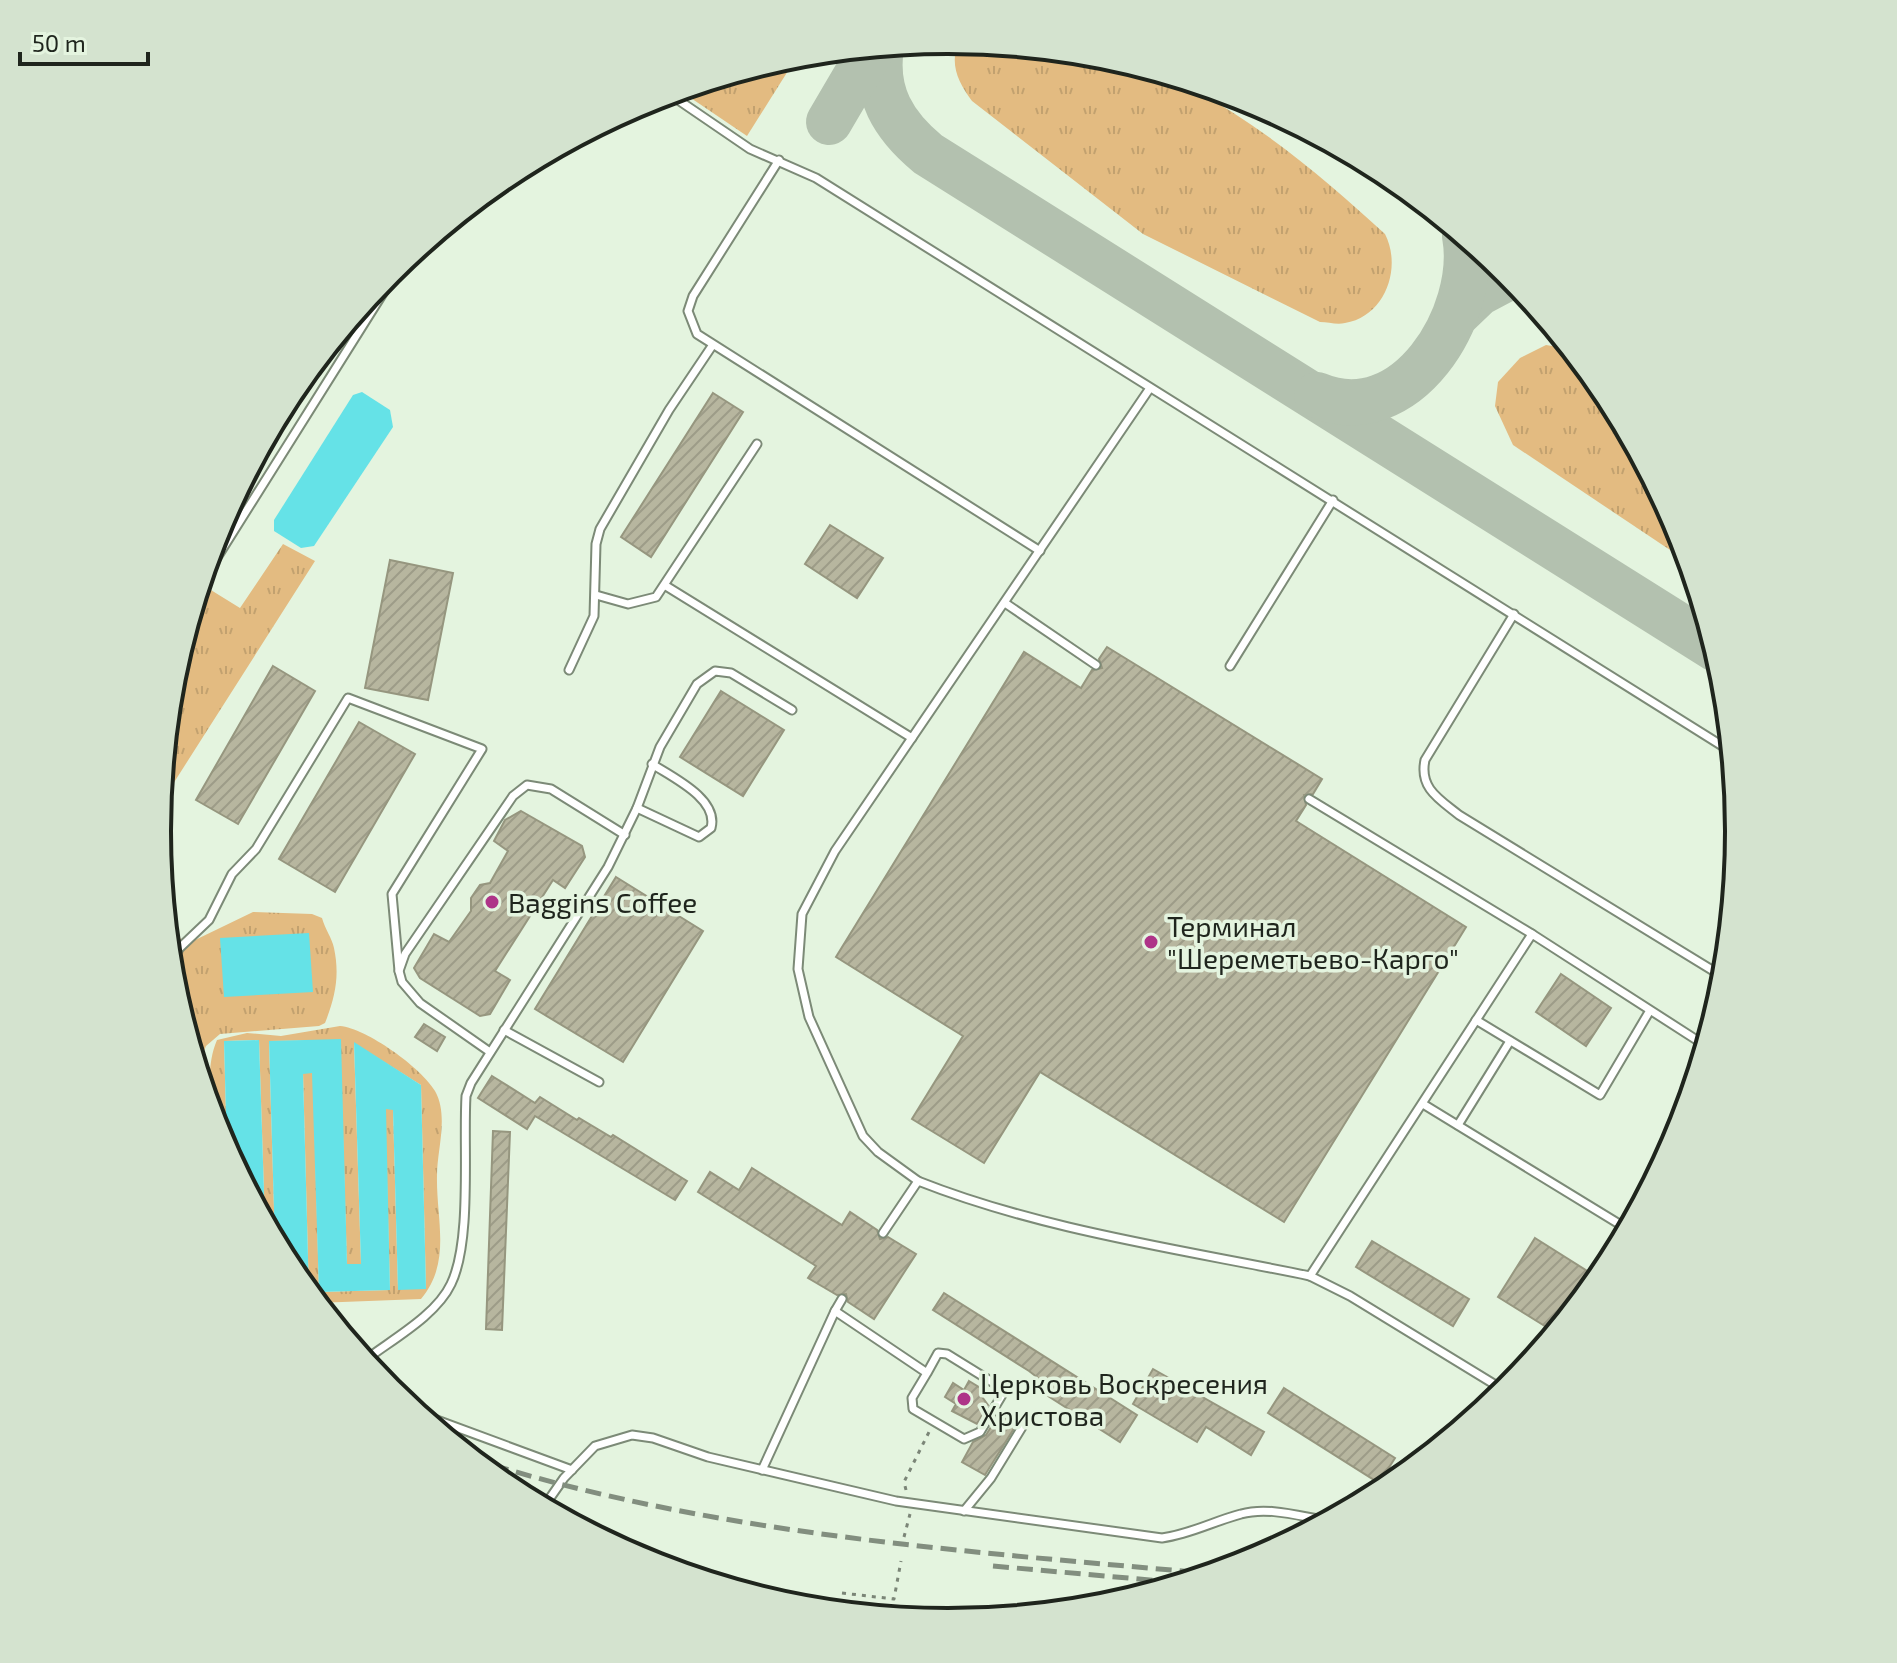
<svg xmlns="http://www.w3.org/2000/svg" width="1897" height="1663" font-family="'Exo 2',sans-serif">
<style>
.grass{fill:url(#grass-tufts)}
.water{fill:#65e2e7}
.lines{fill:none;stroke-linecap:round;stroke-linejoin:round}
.taxiway{stroke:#b3c1af;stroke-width:46}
.building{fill:url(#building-hatch);stroke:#96967f;stroke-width:2}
.lane-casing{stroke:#7c8a77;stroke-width:11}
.path{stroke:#7b8577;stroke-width:3;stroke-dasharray:4 6;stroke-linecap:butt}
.lane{stroke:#fff;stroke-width:7}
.rail{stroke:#828e7f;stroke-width:5;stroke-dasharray:16 8;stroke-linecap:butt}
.poi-dot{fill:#ae3488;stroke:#e4f4df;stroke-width:3}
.labels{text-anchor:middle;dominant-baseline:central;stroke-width:7;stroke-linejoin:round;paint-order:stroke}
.poi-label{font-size:28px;fill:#1f251d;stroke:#e4f4df;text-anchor:start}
.rim{fill:none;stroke:#1f251d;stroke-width:4}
</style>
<defs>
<pattern id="grass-tufts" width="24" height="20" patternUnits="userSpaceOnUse" patternTransform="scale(2)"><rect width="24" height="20" fill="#e3bb81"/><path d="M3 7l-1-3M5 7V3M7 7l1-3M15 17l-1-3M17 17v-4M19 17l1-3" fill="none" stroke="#c2a16f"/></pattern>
<pattern id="building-hatch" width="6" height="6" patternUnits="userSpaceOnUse" patternTransform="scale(2)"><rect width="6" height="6" fill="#b7b69f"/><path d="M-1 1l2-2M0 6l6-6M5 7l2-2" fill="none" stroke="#9d9c88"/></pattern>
</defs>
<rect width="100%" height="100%" fill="#e4f4df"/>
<g class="grass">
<path d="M 959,41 C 1006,46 1058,45 1104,56 C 1207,78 1309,164 1385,234 C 1402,267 1386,316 1345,323 C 1337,325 1328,322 1320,322 L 1143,234 L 972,101 C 958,82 949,64 959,41 Z"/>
<path d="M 795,55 L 798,55 L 747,136 L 679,90 Z"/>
<path d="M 1546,345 L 1571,349 C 1621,409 1668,489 1691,564 L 1513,445 L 1495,406 L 1498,382 L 1520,358 Z"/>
<path d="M 283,544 L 315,561 L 159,806 C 166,738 165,644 206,587 L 240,608 Z"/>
<path d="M 253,912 L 312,914 L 322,918 C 325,929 332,938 334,948 C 340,976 335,998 325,1023 L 319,1026 L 220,1034 L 206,1046 L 197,1067 L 172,985 L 167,936 L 193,941 Z"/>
<path d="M 340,1026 C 366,1028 422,1068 435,1091 C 449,1116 437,1149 437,1176 C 436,1219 452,1262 421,1299 L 316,1303 L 309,1294 L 303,1073 L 313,1073 L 319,1292 L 390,1290 L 385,1109 L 393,1109 L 398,1289 L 426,1289 L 421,1085 L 354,1043 L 361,1264 L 347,1265 L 340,1040 L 269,1041 L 275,1243 L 265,1223 L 259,1040 L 224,1041 L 227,1152 C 211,1122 203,1072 217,1040 L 247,1033 L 281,1036 Z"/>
</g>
<g class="water">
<path d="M 362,392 L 390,410 L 393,427 L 314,546 L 301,548 L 274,531 L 274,520 L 353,395 Z"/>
<path d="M 309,933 L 313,992 L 224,997 L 220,938 Z"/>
<path d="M 341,1039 L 347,1264 L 361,1264 L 354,1042 L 421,1085 L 426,1289 L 398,1290 L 393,1110 L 386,1109 L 390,1290 L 319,1292 L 312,1073 L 303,1074 L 309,1294 L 290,1271 L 275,1243 L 269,1041 Z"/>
<path d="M 259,1040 L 265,1223 L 227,1152 L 224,1041 Z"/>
</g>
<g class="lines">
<g class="taxiway">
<path d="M 881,47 C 874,93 893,125 928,154 L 1716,649"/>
<path d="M 829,122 L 873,47"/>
<path d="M 1456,315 L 1479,293 L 1511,276"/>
<path d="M 1317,395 C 1406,433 1479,314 1465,236"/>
</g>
</g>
<g class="building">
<path d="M 713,393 L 743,412 L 651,557 L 621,537 Z"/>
<path d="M 830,525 L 883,558 L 857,598 L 805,564 Z"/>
<path d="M 390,560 L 453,573 L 428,700 L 365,688 Z"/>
<path d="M 1107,647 L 1322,779 L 1313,794 L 1304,795 L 1306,805 L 1296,821 L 1466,927 L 1284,1222 L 1040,1072 L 984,1163 L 912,1119 L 963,1036 L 836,957 L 1024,652 L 1081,688 L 1092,670 L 1102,668 L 1099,659 Z"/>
<path d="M 273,666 L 315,691 L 238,824 L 196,800 Z"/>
<path d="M 721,691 L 784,730 L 743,796 L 680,757 Z"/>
<path d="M 359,722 L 415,754 L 335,892 L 279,859 Z"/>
<path d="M 521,811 L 582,846 L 585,857 L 565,888 L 553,880 L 495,971 L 510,980 L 490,1014 L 480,1016 L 420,978 L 414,968 L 434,934 L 449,942 L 471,911 L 471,898 L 480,885 L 490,883 L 508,851 L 494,841 L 505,820 Z"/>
<path d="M 616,877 L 703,931 L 623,1062 L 535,1009 Z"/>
<path d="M 1561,974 L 1611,1008 L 1586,1046 L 1536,1012 Z"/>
<path d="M 424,1024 L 445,1037 L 437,1051 L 415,1037 Z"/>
<path d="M 492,1076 L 535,1103 L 540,1097 L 577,1120 L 579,1118 L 611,1137 L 613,1135 L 687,1181 L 675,1200 L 535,1116 L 527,1129 L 478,1098 Z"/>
<path d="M 493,1131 L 510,1132 L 502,1330 L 486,1329 Z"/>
<path d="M 752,1168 L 842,1225 L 850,1212 L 877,1230 L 880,1239 L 888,1237 L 916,1254 L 874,1319 L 848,1302 L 846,1294 L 837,1295 L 808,1278 L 816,1266 L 698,1192 L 710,1172 L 739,1190 Z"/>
<path d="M 1535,1238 L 1600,1279 L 1556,1333 L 1498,1297 Z"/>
<path d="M 1372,1241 L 1469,1299 L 1453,1326 L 1356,1267 Z"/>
<path d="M 944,1293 L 1137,1415 L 1120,1442 L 1037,1389 L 1042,1381 L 1029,1371 L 933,1310 Z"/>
<path d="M 1153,1369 L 1264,1432 L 1251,1455 L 1206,1427 L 1197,1442 L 1133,1404 Z"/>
<path d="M 969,1381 L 982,1389 L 980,1394 L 988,1405 L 977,1424 L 952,1411 L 956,1404 L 945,1397 L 953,1383 L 964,1390 Z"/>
<path d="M 1284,1388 L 1395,1458 L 1379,1483 L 1268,1413 Z"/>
<path d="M 1000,1412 L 1018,1422 L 985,1475 L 962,1462 L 973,1442 L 986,1435 Z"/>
</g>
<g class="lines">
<defs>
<g id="lane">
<path d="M 668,93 L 750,149 L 816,178 L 1732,752"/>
<path d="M 779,160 L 693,296 L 688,311 L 697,334 L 1040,551"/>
<path d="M 201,583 L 390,282 L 395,267"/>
<path d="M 666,586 L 912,738"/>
<path d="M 596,595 L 628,604 L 656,597 L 757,444"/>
<path d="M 1005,603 L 1096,665"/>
<path d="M 1514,614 L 1425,760 C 1419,788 1439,799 1459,815 L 1725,978"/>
<path d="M 1230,666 L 1333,500"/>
<path d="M 569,670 L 594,616 L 596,544 L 600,529 L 669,410 L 712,346"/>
<path d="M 1309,799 L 1532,934"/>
<path d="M 637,808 L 699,837 L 711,828 C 719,799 672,777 652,764"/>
<path d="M 169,958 L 209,920 L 232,874 L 256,849 L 348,698 L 482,749 L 392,894 L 399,971"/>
<path d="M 1476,1020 L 1600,1095 L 1649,1012"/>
<path d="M 504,1030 L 599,1082"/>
<path d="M 490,1052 L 420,1003 L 402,982 L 399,971 L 405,954 L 513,796 L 527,785 L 551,789 L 625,835"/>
<path d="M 1423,1104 L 1629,1230"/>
<path d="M 1458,1125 L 1510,1041"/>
<path d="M 918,1181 L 878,1152 L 863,1136 L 809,1017 L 798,969 L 802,914 L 835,851 L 1150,388"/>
<path d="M 883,1233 L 918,1181 C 1042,1230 1179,1249 1310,1276 L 1532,934 L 1706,1046"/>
<path d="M 1310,1276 L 1350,1296 L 1507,1392"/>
<path d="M 835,1311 L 842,1299"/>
<path d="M 364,1361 C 391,1340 436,1316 451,1284 C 472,1241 463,1146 466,1096 L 471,1083 L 608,867 L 637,808 L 660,747 L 697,684 L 715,671 L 731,673 L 792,710"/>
<path d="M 415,1412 L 572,1470"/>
<path d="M 762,1470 L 835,1311 L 927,1373 L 938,1353 L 947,1354 L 997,1385 L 1002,1395 L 980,1432 L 964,1439 L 913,1409 L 912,1398 L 927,1373"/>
<path d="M 543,1508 L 564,1478 L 595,1446 L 632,1435 L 653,1438 L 708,1457 L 896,1501 L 1162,1538 C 1191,1534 1214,1521 1241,1514 C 1269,1506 1302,1517 1330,1521"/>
<path d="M 964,1511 L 991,1478 L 1027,1419"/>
</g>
</defs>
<use href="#lane" class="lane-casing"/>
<g class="path">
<path d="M 906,1490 L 904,1482 L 929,1432"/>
<path d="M 904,1537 L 910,1514"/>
<path d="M 842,1593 L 894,1599 L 901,1561"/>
</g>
<use href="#lane" class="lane"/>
<g class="rail">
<path d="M 470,1458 C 710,1535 965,1551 1215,1574"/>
<path d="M 993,1566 L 1184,1583"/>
</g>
</g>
<g class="poi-dot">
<circle cx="492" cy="902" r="8"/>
<circle cx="1151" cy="942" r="8"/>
<circle cx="964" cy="1399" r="8"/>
</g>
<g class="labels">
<g class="poi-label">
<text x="508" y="902">Baggins Coffee</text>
<text x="1167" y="926">Терминал<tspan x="1167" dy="32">"Шереметьево-Карго"</tspan></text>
<text x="980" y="1383">Церковь Воскресения<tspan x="980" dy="32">Христова</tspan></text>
</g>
</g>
<path d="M0 0H1897V1663H0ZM171 831a777 777 0 1 1 1554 0a777 777 0 1 1-1554 0Z" fill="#d4e3cf" fill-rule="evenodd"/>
<path class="rim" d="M171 831a777 777 0 1 1 1554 0a777 777 0 1 1-1554 0Z"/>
<path d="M20 52v12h128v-12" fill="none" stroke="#1f251d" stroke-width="4"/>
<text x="32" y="52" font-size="24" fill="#1f251d" stroke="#e4f4df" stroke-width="6" paint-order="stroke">50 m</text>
</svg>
